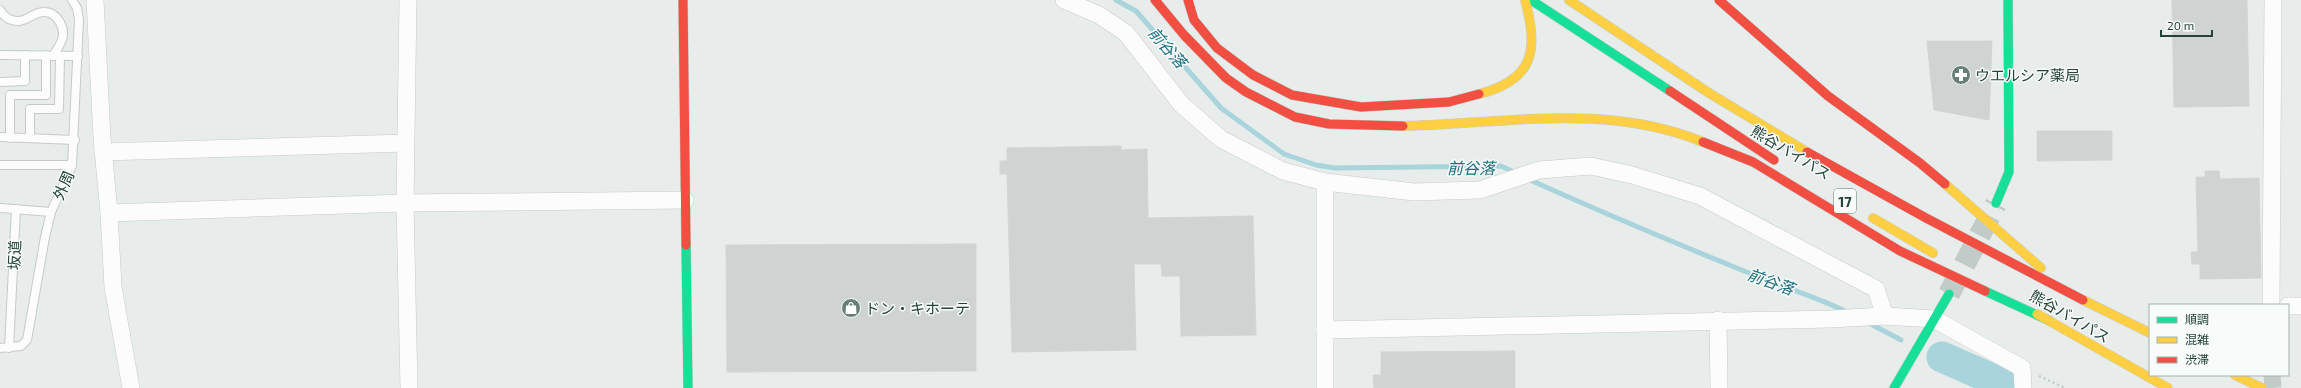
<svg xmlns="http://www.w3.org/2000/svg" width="2301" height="388" font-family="'Exo 2','Noto Sans JP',sans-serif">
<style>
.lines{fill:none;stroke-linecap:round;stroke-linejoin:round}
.stream{stroke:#a9d4db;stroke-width:5}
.river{stroke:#a9d4db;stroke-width:31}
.building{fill:#cfd4d2;stroke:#d1d6d4}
.street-tunnel{stroke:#c1cbc8;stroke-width:17;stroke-dasharray:17 8;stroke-linecap:butt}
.secondary-tunnel{stroke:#c1cbc8;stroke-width:22;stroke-dasharray:22 11;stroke-linecap:butt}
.lane-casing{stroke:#c5cac8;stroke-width:10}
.street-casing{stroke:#c5cac8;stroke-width:18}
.fast-casing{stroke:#c3cbc8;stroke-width:10}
.slow-casing{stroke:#c3cbc8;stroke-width:10}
.jam-casing{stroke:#c3cbc8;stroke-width:10}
.path{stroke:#c3ccca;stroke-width:2.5;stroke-dasharray:2 3;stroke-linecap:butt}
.lane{stroke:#fcfcfc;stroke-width:8}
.street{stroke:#fcfcfc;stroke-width:17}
.fast{stroke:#16e098;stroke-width:9}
.slow{stroke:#ffcf43;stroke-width:9}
.jam{stroke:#f24e42;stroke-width:9}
.labels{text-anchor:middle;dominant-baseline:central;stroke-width:3;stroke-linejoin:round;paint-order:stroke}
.shield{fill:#f7fbf9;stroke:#637a73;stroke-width:1}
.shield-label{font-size:14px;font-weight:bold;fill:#24423a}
.poi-label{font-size:15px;fill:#24423a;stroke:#f7fbf9;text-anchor:start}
.street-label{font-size:15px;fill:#24423a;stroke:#f7fbf9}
.water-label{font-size:16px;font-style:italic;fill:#1c6f80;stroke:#f7fbf9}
</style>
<rect width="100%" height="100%" fill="#e8edeb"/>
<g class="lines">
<g class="stream">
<path d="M 1116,0 L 1136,11 L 1221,108 L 1284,154 L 1316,165 L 1335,168 L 1501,166 L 1516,173"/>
<path d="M 1528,179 C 1601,212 1675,243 1749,273 C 1782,287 1815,296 1847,312"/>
<path d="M 1867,322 L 1901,340"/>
</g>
<path class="river" d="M 1942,357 L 2008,386"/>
</g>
<g class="building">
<path d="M 2172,0 L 2247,0 L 2249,106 L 2174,107 Z"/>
<path d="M 1927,41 L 1992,41 L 1989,120 L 1934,110 Z"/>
<path d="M 2037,131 L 2112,131 L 2112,160 L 2037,161 Z"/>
<path d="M 1121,146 L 1121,150 L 1147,149 L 1148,218 L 1253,216 L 1256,335 L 1181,336 L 1180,276 L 1162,276 L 1161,264 L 1134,264 L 1136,350 L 1012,352 L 1007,174 L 1000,174 L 1000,161 L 1007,161 L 1007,148 Z"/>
<path d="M 2205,171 L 2219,171 L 2220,179 L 2259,178 L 2261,278 L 2200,279 L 2200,264 L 2192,264 L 2191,252 L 2198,252 L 2196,177 L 2205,177 Z"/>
<path d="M 976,244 L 976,371 L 727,372 L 726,245 Z"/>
<path d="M 1515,351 L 1515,388 L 1374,388 L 1373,375 L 1381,375 L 1381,352 Z"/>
</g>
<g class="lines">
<path class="street-tunnel" d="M 2272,375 L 2273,388"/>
<path class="secondary-tunnel" d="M 1949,294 L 1996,204"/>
<defs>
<g id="lane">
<path d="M 0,10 C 4,17 10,21 18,21 C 27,21 34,12 44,12 C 58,12 67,30 61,42 C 59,47 56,51 53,56"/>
<path d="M 0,55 L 78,56"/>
<path d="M 0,82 L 25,81 L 25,55"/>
<path d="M 0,137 L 75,140"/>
<path d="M 10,138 L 10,95 L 46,95 L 46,55"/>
<path d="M 30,138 L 30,109 L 59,109 L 60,56"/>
<path d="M 0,165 L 72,165"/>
<path d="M 0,208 L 51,212"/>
<path d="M 0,348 L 21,346 L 27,340 L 45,237 L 51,212 L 72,165 L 79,20 L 77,8 L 72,0"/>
<path d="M 9,348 L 16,209"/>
</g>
<g id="street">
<path d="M 95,0 L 102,138 L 109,213 L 113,287 L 131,388"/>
<path d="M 408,0 L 405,203 L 409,388"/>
<path d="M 1064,0 L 1099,15 L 1126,33 L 1181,104 L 1221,139 L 1283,171 L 1325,182 L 1414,192 L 1480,190 L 1539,170 L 1591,166 L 1632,175 L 1700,196 L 1876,289 L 1885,316"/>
<path d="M 103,152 L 406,143"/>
<path d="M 1325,182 L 1325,330"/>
<path d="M 109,213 L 405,203 L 685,200"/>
<path d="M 2271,305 L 2273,0"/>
<path d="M 2288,306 L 2301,306"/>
<path d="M 1718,320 L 1719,388"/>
<path d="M 1325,388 L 1325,330 L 1830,319 L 1885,316 L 1934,319 L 2022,368 L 2023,388"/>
</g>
<g id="fast">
<path d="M 1531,0 L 1670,91"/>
<path d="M 1996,203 L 2009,172 L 2008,0"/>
<path d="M 686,245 L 688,388"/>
<path d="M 1985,291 L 2050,321"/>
<path d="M 1894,388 L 1949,294"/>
</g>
<g id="slow">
<path d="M 1569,0 L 1709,93 L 1807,152"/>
<path d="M 1479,94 C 1534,80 1539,50 1525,0"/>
<path d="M 1403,126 C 1506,124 1604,102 1703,142"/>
<path d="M 1945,184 L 2041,268"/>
<path d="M 1873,218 L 1933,253"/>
<path d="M 2083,300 L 2150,333"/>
<path d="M 2037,314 L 2168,388"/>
<path d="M 2235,375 L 2262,388"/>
</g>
<g id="jam">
<path d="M 683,0 L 686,245"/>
<path d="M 1155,0 L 1184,35 L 1226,78 L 1246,92 L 1295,117 L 1329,124 L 1403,126"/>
<path d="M 1188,0 L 1194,20 L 1217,48 L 1253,75 L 1292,95 L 1361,107 L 1449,102 L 1479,94"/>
<path d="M 1719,0 L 1828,96 L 1920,163 L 1945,184"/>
<path d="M 1670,91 L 1774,160"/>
<path d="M 1703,142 L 1753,162 L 1900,251 L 1985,291"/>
<path d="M 1807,152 L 1926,218 L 2083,300"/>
</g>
</defs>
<use href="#lane" class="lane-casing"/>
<use href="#street" class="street-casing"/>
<use href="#fast" class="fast-casing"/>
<use href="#slow" class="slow-casing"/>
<use href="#jam" class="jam-casing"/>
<path class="path" d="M 2039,376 L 2065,388"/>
<use href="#lane" class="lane"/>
<use href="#street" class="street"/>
<use href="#fast" class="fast"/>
<use href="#slow" class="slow"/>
<use href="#jam" class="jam"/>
</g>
<defs>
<symbol id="pharmacy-disc" viewBox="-11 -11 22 22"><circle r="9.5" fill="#697e78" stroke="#f7fbf9"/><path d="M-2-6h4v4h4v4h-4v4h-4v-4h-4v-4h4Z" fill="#fff"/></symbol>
<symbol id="shop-disc" viewBox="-11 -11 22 22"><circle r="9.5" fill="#697e78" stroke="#f7fbf9"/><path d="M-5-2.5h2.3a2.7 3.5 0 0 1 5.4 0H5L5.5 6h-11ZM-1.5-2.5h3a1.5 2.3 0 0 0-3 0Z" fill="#fff"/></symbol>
</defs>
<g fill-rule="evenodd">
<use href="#pharmacy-disc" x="1950" y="64" width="22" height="22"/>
<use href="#shop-disc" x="840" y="297" width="22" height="22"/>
</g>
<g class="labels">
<rect class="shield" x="1834" y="189" width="22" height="24" rx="3"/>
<g class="shield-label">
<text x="1845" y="201">17</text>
</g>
<g class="poi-label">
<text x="1975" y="75">ウエルシア薬局</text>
<text x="865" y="308">ドン・キホーテ</text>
</g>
<g class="street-label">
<text transform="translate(1791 152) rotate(31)">熊谷バイパス</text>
<text transform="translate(63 185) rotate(-66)">外周</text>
<text transform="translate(14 255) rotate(-88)">坂道</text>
<text transform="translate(2070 316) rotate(30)">熊谷バイパス</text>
</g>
<g class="water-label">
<text transform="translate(1168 47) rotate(49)">前谷落</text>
<text x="1471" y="167">前谷落</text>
<text transform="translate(1771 281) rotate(20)">前谷落</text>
</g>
</g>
<rect x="2149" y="304" width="140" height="72" fill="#f7fbf9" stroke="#a3b1ad"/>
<rect x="2157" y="317" width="20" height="6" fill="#16e098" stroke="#a3b1ad"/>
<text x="2185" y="324" font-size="12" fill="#24423a">順調</text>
<rect x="2157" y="337" width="20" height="6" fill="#ffcf43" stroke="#a3b1ad"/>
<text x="2185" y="344" font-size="12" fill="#24423a">混雑</text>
<rect x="2157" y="357" width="20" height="6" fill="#f24e42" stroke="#a3b1ad"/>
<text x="2185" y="364" font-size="12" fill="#24423a">渋滞</text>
<path d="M2161 30v6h51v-6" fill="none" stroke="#24423a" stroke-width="2"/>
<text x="2167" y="30" font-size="12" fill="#24423a" stroke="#f7fbf9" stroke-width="3" paint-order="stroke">20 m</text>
</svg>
